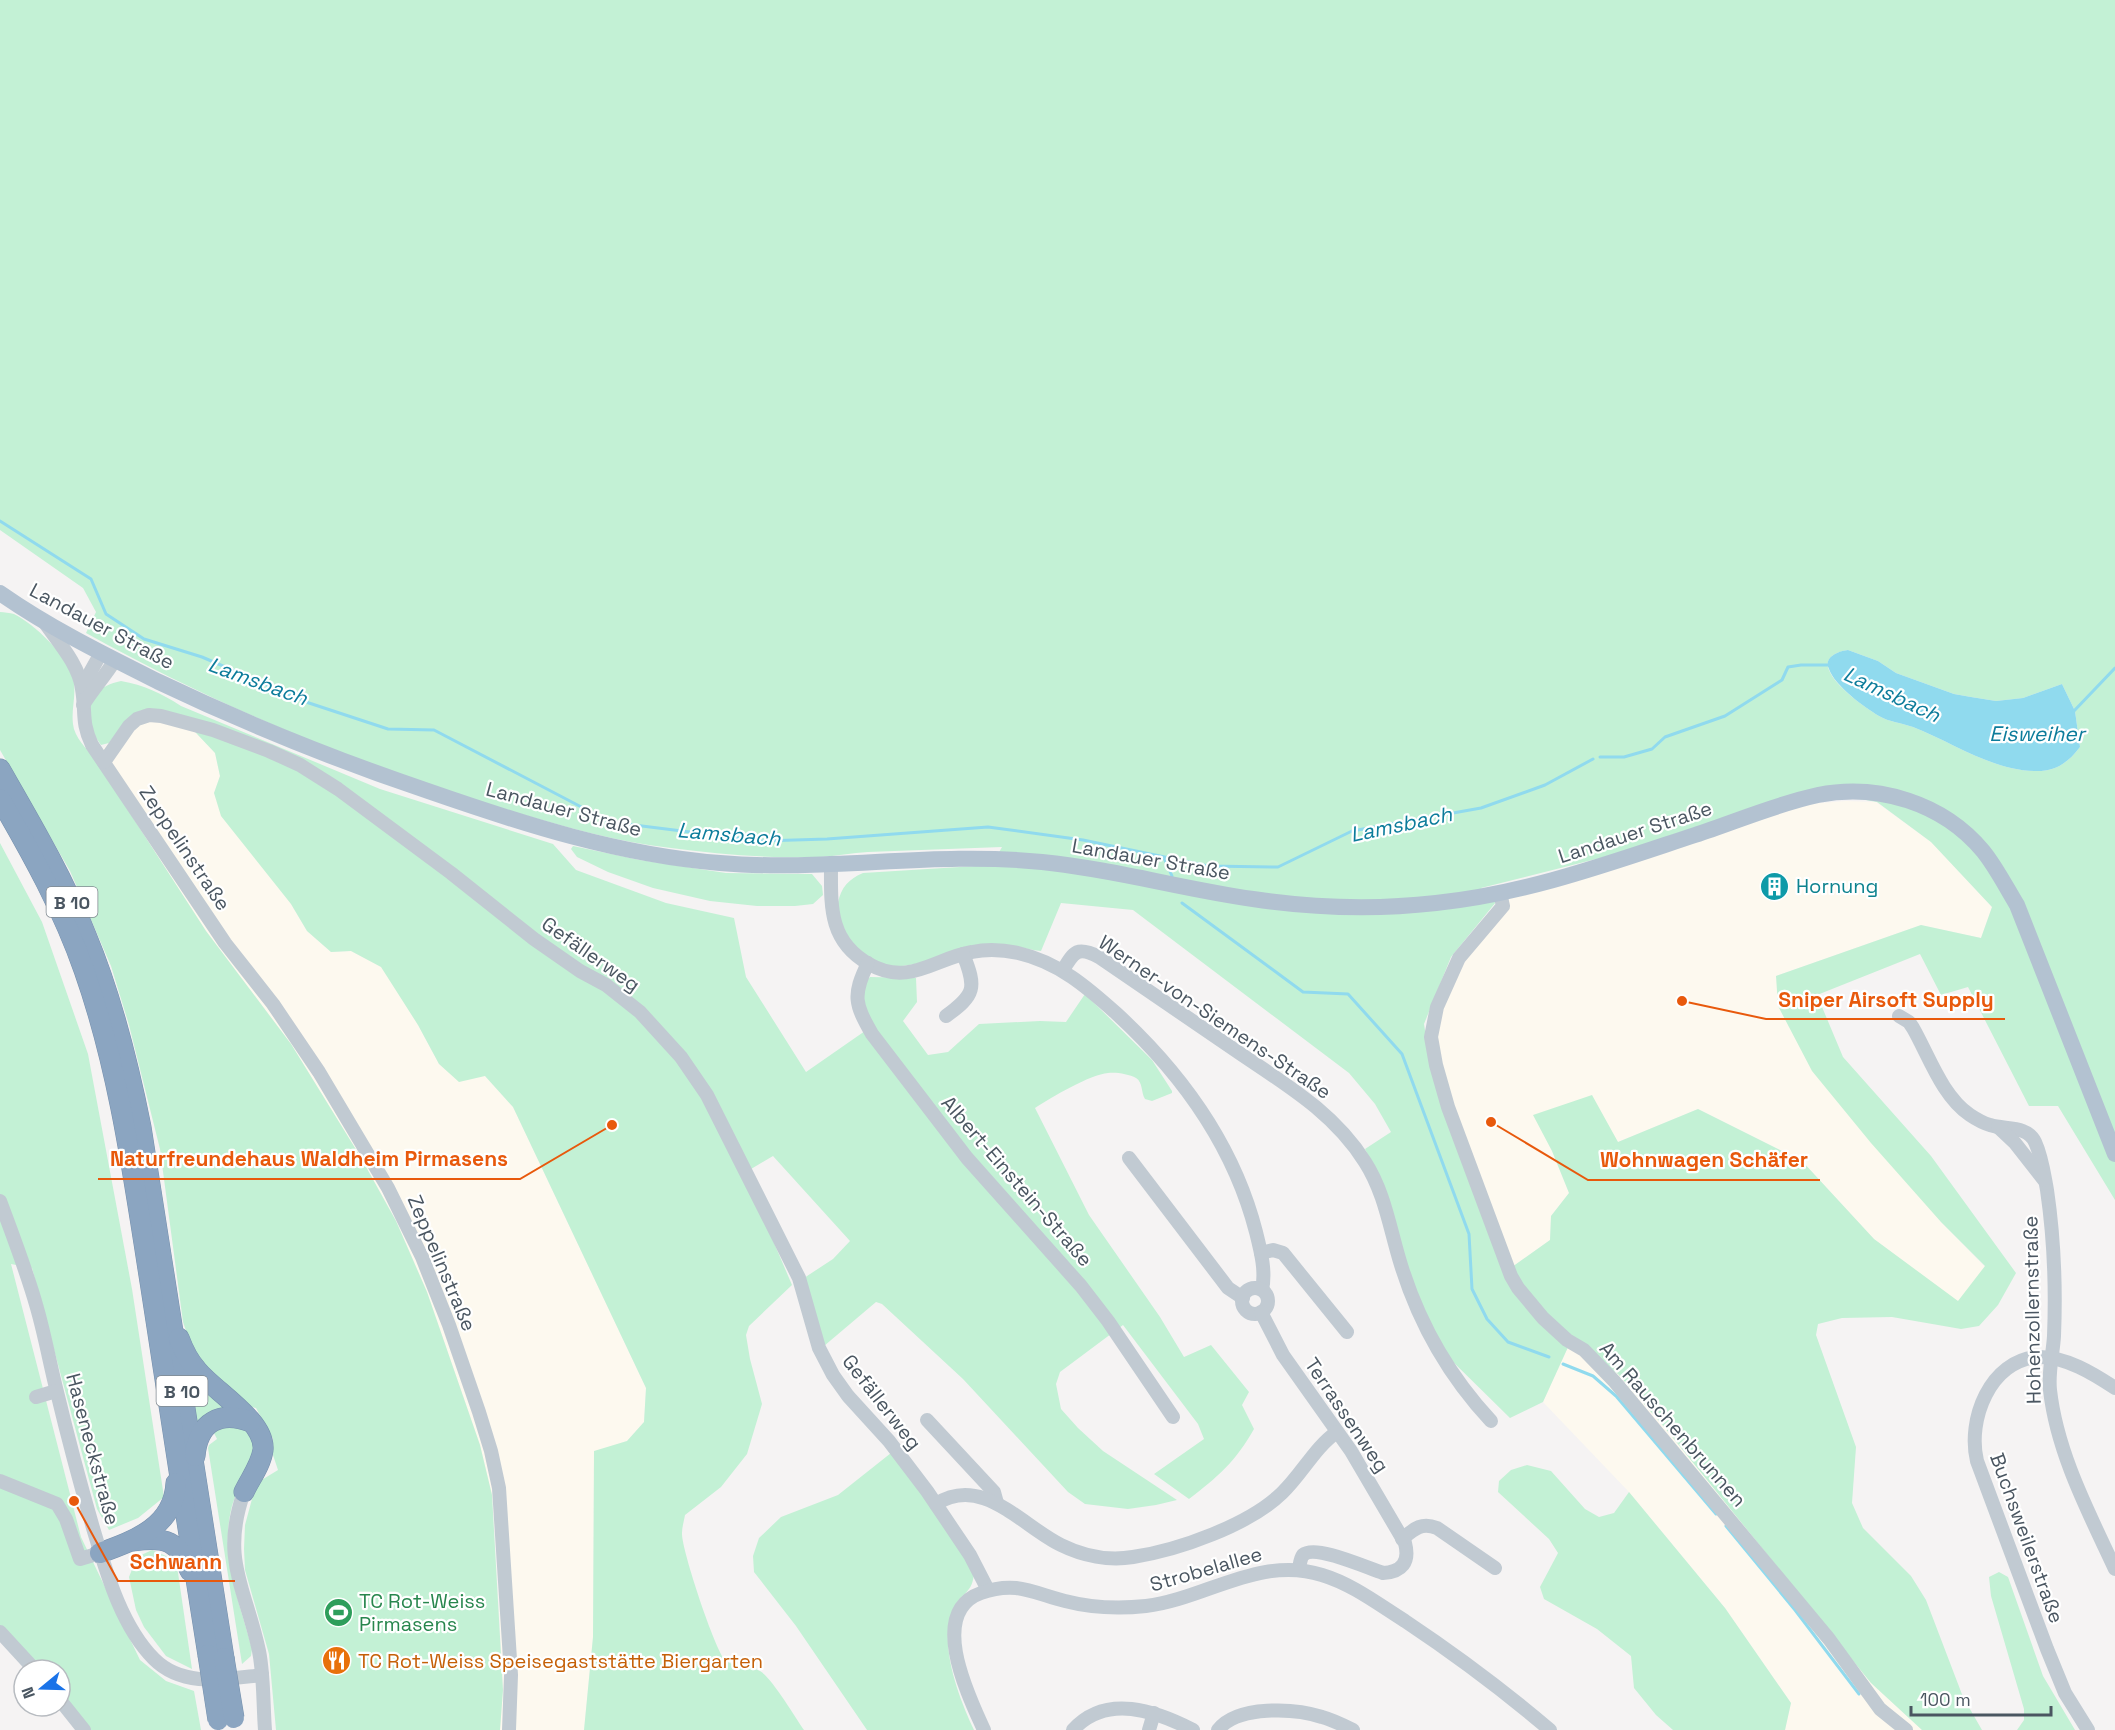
<svg xmlns="http://www.w3.org/2000/svg" width="2115" height="1730" font-family="'Space Grotesk',sans-serif">
<style>
.commercial{fill:#fdf9ef}
.green{fill:#c3f1d5;fill-rule:evenodd}
.water{fill:#90daee}
.lines{fill:none;stroke-linecap:round;stroke-linejoin:round}
.stream{stroke:#90daee;stroke-width:3}
.highway-casing{stroke:#7690ad;stroke-width:21}
.minor{stroke:#c1cad2;stroke-width:14}
.major{stroke:#b3c2d1;stroke-width:16}
.highway{stroke:#8ba5c1;stroke-width:20}
.highway-bridge-casing{stroke:#7690ad;stroke-width:21;stroke-linecap:butt}
.highway-bridge{stroke:#8ba5c1;stroke-width:20}
.labels{text-anchor:middle;dominant-baseline:central;stroke-width:4.5;stroke-linejoin:round;paint-order:stroke}
.shield{fill:#fff;stroke:#808990;stroke-width:1.5}
.shield-label{font-size:18px;font-weight:bold;fill:#4a5661}
.street-label{font-size:20px;fill:#4a5661;stroke:#fff}
.culture-label{font-size:20px;fill:#0d838f;stroke:#fff;text-anchor:start}
.leisure-label{font-size:20px;fill:#27864d;stroke:#fff;text-anchor:start}
.food-label{font-size:20px;fill:#c56008;stroke:#fff;text-anchor:start}
.water-label{font-size:21px;font-style:italic;fill:#0c7c9b;stroke:#fff}
.leader{fill:none;stroke:#e8590c;stroke-width:2}
.callout-dot{fill:#e8590c;stroke:#fff;stroke-width:2}
.callout-label{font-size:21px;text-anchor:middle;font-weight:bold;fill:#e8590c;stroke:#fff;stroke-width:4.5;stroke-linejoin:round;paint-order:stroke}
</style>
<rect width="100%" height="100%" fill="#f5f3f3"/>
<g class="commercial">
<path d="M 153,709 L 181,717 L 215,753 L 220,776 L 214,793 L 291,904 L 307,931 L 331,952 L 351,951 L 382,967 L 418,1025 L 439,1064 L 485,1076 L 513,1107 L 646,1388 L 644,1422 L 627,1441 L 594,1452 L 593,1637 L 584,1730 L 500,1730 L 503,1690 L 497,1559 L 492,1495 L 480,1445 L 427,1292 L 396,1220 L 360,1156 L 291,1044 L 206,931 L 95,759 L 122,726 L 139,711 Z"/>
<path d="M 1846,801 L 1876,802 L 1931,842 L 1992,907 L 1981,938 L 1921,925 L 1776,976 L 1941,1222 L 1985,1267 L 1958,1302 L 1874,1239 L 1802,1161 L 1698,1109 L 1618,1142 L 1534,1115 L 1552,1151 L 1569,1193 L 1551,1216 L 1550,1240 L 1512,1267 L 1448,1092 L 1437,1048 L 1439,1020 L 1457,973 L 1510,898 L 1796,805 Z"/>
<path d="M 1569,1345 L 1618,1374 L 1665,1428 L 1871,1683 L 1922,1730 L 1785,1730 L 1791,1703 L 1725,1608 L 1629,1492 L 1543,1402 Z"/>
</g>
<g class="green">
<path d="M 0,0 L 2115,0 L 2115,1200 L 2058,1106 L 2029,1106 L 1968,987 L 1941,995 L 1920,954 L 1817,995 L 1843,1057 L 1931,1156 L 2016,1273 L 1998,1305 L 1979,1326 L 1961,1329 L 1892,1317 L 1842,1318 L 1818,1324 L 1816,1335 L 1856,1447 L 1852,1503 L 1863,1528 L 1911,1576 L 1926,1600 L 1963,1697 L 1982,1730 L 1922,1730 L 1871,1683 L 1665,1428 L 1618,1374 L 1598,1361 L 1584,1347 L 1576,1344 C 1554,1324 1520,1295 1512,1267 L 1550,1240 L 1551,1216 L 1569,1193 L 1552,1151 L 1533,1115 L 1592,1095 L 1618,1142 L 1698,1109 L 1802,1161 L 1874,1239 L 1958,1301 L 1985,1266 L 1941,1222 L 1871,1143 L 1812,1071 L 1778,1006 L 1776,976 L 1921,925 L 1981,938 L 1992,907 L 1931,842 L 1877,802 L 1808,790 L 1608,856 L 1481,888 L 1496,902 L 1451,957 L 1424,1024 L 1431,1067 L 1472,1186 L 1506,1274 L 1520,1297 L 1537,1316 L 1569,1345 L 1543,1402 L 1510,1418 L 1447,1356 L 1415,1294 L 1383,1185 L 1365,1149 L 1391,1132 L 1375,1104 L 1349,1073 L 1133,910 L 1061,903 L 1041,951 C 1025,949 1007,943 991,944 C 942,946 890,995 851,941 C 845,932 836,913 838,903 C 841,887 849,879 863,873 L 992,865 L 1002,847 C 957,849 912,850 868,852 C 852,853 836,856 820,857 C 771,859 719,854 671,848 C 609,841 548,822 488,804 C 349,761 214,704 86,633 L 96,612 L 83,588 L 0,530 ZM 1848,650 L 1878,661 L 1896,673 L 1954,694 L 1971,697 L 1996,701 L 2023,698 L 2062,684 L 2075,711 L 2080,747 C 2068,763 2055,772 2034,771 C 1991,770 1952,742 1913,727 C 1902,723 1889,722 1879,716 C 1864,707 1835,686 1829,670 C 1823,657 1839,651 1848,650 Z"/>
<path d="M 0,612 C 4,612 10,613 14,614 C 33,623 69,657 73,677 C 77,695 71,708 73,724 C 74,737 87,749 95,759 L 206,931 L 291,1044 L 360,1156 L 396,1221 L 427,1292 L 480,1445 L 492,1495 L 503,1690 L 500,1730 L 276,1730 L 269,1654 L 245,1570 L 244,1549 L 245,1525 L 252,1499 L 260,1481 L 278,1470 L 273,1455 L 273,1439 L 256,1408 L 243,1405 L 194,1354 L 183,1322 L 160,1149 L 129,1025 L 111,966 L 70,871 L 0,750 Z"/>
<path d="M 121,681 C 144,685 161,693 181,706 L 380,789 L 553,844 L 576,870 L 666,903 L 734,918 L 746,977 L 806,1072 L 865,1031 C 862,1012 856,994 870,977 L 916,978 L 917,1002 L 903,1021 L 928,1055 L 948,1052 L 979,1024 L 1040,1021 L 1066,1022 L 1085,994 L 1152,1060 L 1172,1091 L 1172,1093 L 1152,1101 L 1145,1099 C 1141,1093 1143,1082 1136,1078 C 1129,1074 1116,1072 1108,1073 C 1091,1074 1050,1098 1035,1108 L 1089,1215 L 1160,1317 L 1184,1357 L 1211,1345 L 1249,1392 L 1242,1405 L 1254,1429 C 1236,1461 1218,1477 1189,1499 L 1154,1474 L 1204,1439 L 1198,1424 L 1123,1325 L 1060,1372 L 1056,1384 L 1061,1409 L 1078,1428 L 1103,1451 L 1177,1500 L 1156,1505 L 1128,1509 L 1085,1504 L 1068,1492 L 963,1379 L 882,1304 L 876,1302 L 824,1346 L 804,1278 L 833,1259 L 850,1241 L 773,1156 L 741,1175 L 766,1224 L 792,1285 L 749,1326 L 746,1335 L 750,1359 L 762,1404 L 747,1454 L 721,1487 L 685,1515 C 684,1521 682,1527 682,1533 C 681,1548 715,1650 725,1660 C 734,1668 750,1665 760,1671 C 772,1678 795,1717 804,1730 L 584,1730 L 593,1637 L 594,1451 L 627,1441 L 644,1422 L 646,1388 L 513,1107 L 485,1076 L 459,1082 L 439,1064 L 418,1025 L 381,967 L 351,951 L 331,952 L 307,931 L 291,904 L 221,816 L 214,793 L 220,776 L 215,753 L 181,717 L 153,709 L 139,711 L 122,726 L 109,743 L 101,745 C 81,718 85,688 121,681 Z"/>
<path d="M 0,843 L 42,922 L 88,1054 L 132,1289 L 164,1497 L 138,1518 L 109,1530 L 97,1509 L 32,1268 L 11,1264 L 81,1537 L 140,1660 L 166,1681 L 194,1691 L 201,1730 L 88,1730 L 60,1697 L 60,1670 L 36,1670 L 0,1637 Z"/>
<path d="M 573,846 L 640,860 L 726,873 L 812,874 L 822,886 L 823,895 L 813,904 L 795,906 L 757,906 L 710,901 L 653,888 L 608,872 L 577,857 L 571,849 Z"/>
<path d="M 187,1367 L 229,1408 L 198,1427 Z"/>
<path d="M 229,1423 C 241,1425 253,1432 253,1445 C 254,1468 236,1488 231,1510 C 220,1559 240,1602 252,1649 L 251,1656 L 242,1664 L 208,1448 L 209,1445 L 217,1439 L 213,1431 Z"/>
<path d="M 891,1453 L 933,1508 L 974,1572 C 973,1594 962,1591 954,1608 C 937,1642 959,1698 974,1730 L 867,1730 L 796,1626 L 754,1572 L 753,1556 L 759,1538 L 781,1517 L 838,1495 Z"/>
<path d="M 1527,1465 L 1551,1471 L 1585,1509 L 1599,1517 L 1614,1513 L 1629,1492 L 1725,1608 L 1791,1703 L 1785,1730 L 1673,1730 L 1656,1715 L 1634,1688 L 1631,1656 L 1597,1629 L 1544,1599 L 1540,1587 L 1558,1553 L 1549,1539 L 1498,1492 L 1499,1481 L 1511,1470 Z"/>
<path d="M 152,1550 L 166,1556 L 177,1566 L 192,1669 L 166,1656 L 144,1627 L 136,1610 L 129,1577 L 137,1557 Z"/>
<path d="M 1999,1572 L 2008,1577 L 2043,1676 L 2075,1730 L 2017,1730 L 2024,1720 L 2024,1709 L 1991,1596 L 1989,1577 Z"/>
</g>
<path class="water" d="M 1848,650 L 1878,661 L 1896,673 L 1954,694 L 1971,697 L 1996,701 L 2023,698 L 2062,684 L 2075,711 L 2080,747 C 2068,763 2055,772 2034,771 C 1991,770 1952,742 1913,727 C 1902,723 1889,722 1879,716 C 1864,707 1835,686 1829,669 C 1823,657 1839,651 1848,650 Z"/>
<g class="lines">
<g class="stream">
<path d="M 0,521 L 91,579 L 106,614 L 144,639 L 202,657 L 309,703 L 388,729 L 434,730 L 610,822 L 762,841 L 827,839 L 988,827 L 1083,840 L 1208,866 L 1278,867 L 1352,831 L 1481,808 L 1545,785 L 1593,759"/>
<path d="M 2073,712 L 2115,668"/>
<path d="M 1600,757 L 1624,757 L 1652,749 L 1665,737 L 1725,716 L 1782,680 L 1788,667 L 1801,665 L 1829,665"/>
<path d="M 1164,858 L 1172,876"/>
<path d="M 1182,903 L 1303,992 L 1348,994 L 1402,1054 L 1469,1234 L 1472,1289 L 1487,1319 L 1508,1342 L 1549,1357"/>
<path d="M 1563,1364 L 1593,1376 L 1616,1396 L 1716,1514"/>
<path d="M 1726,1526 L 1795,1610 L 1859,1694"/>
</g>
<defs>
<g id="highway">
<path d="M 0,769 C 31,823 63,877 86,935 C 112,997 128,1062 141,1127 L 224,1658"/>
<path d="M 0,799 C 32,854 63,910 84,970 C 120,1072 134,1181 151,1288 C 170,1410 188,1533 208,1655"/>
<path d="M 179,1338 C 183,1349 189,1361 197,1370 C 214,1391 266,1421 263,1450 C 261,1465 250,1479 244,1492"/>
<path d="M 195,1456 C 198,1422 220,1410 251,1422"/>
<path d="M 134,1541 C 165,1536 179,1541 190,1571"/>
<path d="M 100,1553 C 136,1540 174,1526 176,1483"/>
</g>
</defs>
<use href="#highway" class="highway-casing"/>
<g class="minor">
<path d="M 45,623 C 59,643 79,665 82,689 C 86,712 81,722 92,745 L 225,943 L 273,1004 L 319,1072 L 388,1188 L 422,1257 L 449,1325 L 479,1412 L 491,1451 L 499,1488 L 511,1675 L 509,1730"/>
<path d="M 82,687 L 101,653"/>
<path d="M 83,705 C 93,689 105,676 115,660"/>
<path d="M 104,762 L 129,726 L 137,719 L 149,715 L 161,716 L 213,730 L 269,751 L 300,765 L 338,789 L 451,873 L 534,939 L 580,971 L 606,985 L 640,1012 L 681,1057 L 707,1095 L 799,1278 L 819,1348 L 833,1375 L 848,1396 L 889,1441 L 927,1491 L 970,1555 L 988,1590"/>
<path d="M 831,864 C 831,905 828,941 869,964 C 909,987 935,958 972,952 C 987,949 1004,950 1018,953 C 1058,962 1087,987 1117,1014 C 1181,1073 1234,1146 1256,1232 C 1261,1252 1266,1271 1262,1290"/>
<path d="M 1500,893 L 1503,906 L 1459,958 L 1437,1007 L 1431,1037 L 1436,1065 L 1448,1107 L 1511,1276 L 1518,1288 L 1543,1318 L 1567,1340 L 1584,1350 L 1615,1382 L 1829,1639 L 1880,1709 L 1906,1730"/>
<path d="M 868,963 C 852,996 855,1004 872,1034 L 967,1158 L 1081,1286 L 1108,1321 L 1173,1417"/>
<path d="M 1063,970 C 1074,951 1078,946 1099,957 C 1144,988 1190,1019 1235,1050 C 1283,1083 1333,1111 1365,1162 C 1385,1193 1390,1230 1401,1265 C 1419,1323 1449,1376 1491,1421"/>
<path d="M 946,1016 C 975,995 977,988 963,954"/>
<path d="M 1899,1016 L 1909,1022 L 1913,1028 C 1929,1056 1942,1096 1970,1115 C 1976,1119 1983,1123 1990,1125 C 2005,1130 2027,1125 2035,1142 C 2042,1157 2044,1174 2047,1190 C 2054,1238 2056,1287 2054,1336 C 2053,1354 2048,1371 2050,1390 C 2057,1453 2089,1513 2115,1569"/>
<path d="M 1998,1127 L 2015,1143 L 2044,1180"/>
<path d="M 1129,1158 L 1228,1288 L 1243,1298"/>
<path d="M 0,1201 C 13,1236 27,1272 37,1308 C 45,1336 50,1364 57,1392 C 68,1438 80,1483 93,1528 C 106,1571 121,1626 154,1659 C 183,1688 225,1679 262,1675"/>
<path d="M 1261,1253 L 1273,1250 L 1283,1253 L 1347,1332"/>
<circle cx="1255" cy="1301" r="13"/>
<path d="M 1261,1312 L 1283,1355 L 1351,1451 L 1405,1543 C 1410,1562 1402,1572 1383,1573 C 1367,1568 1315,1544 1303,1555 C 1300,1559 1300,1564 1299,1569"/>
<path d="M 36,1397 L 56,1391"/>
<path d="M 927,1420 L 994,1492 L 997,1503"/>
<path d="M 0,1481 L 57,1504 L 66,1519 L 80,1559 L 100,1553"/>
<path d="M 244,1492 C 220,1559 246,1589 259,1651 C 264,1676 263,1704 265,1730"/>
<path d="M 936,1504 C 982,1474 1022,1526 1061,1545 C 1083,1556 1109,1561 1133,1557 C 1179,1550 1249,1525 1282,1493 C 1302,1474 1315,1447 1337,1432"/>
<path d="M 1402,1539 C 1414,1529 1421,1522 1437,1528 L 1495,1568"/>
<path d="M 0,1632 L 35,1670"/>
<path d="M 60,1700 L 84,1730"/>
<path d="M 984,1730 C 969,1697 927,1612 981,1593 C 992,1589 1004,1587 1016,1588 C 1033,1590 1048,1597 1065,1601 C 1092,1608 1118,1609 1146,1606 C 1205,1599 1260,1555 1322,1575 C 1352,1584 1378,1604 1405,1621 C 1456,1655 1503,1690 1550,1730"/>
<path d="M 1073,1730 C 1106,1693 1156,1711 1193,1730"/>
<path d="M 1149,1730 L 1154,1713"/>
<path d="M 1218,1730 C 1237,1705 1295,1708 1322,1717 C 1333,1720 1343,1725 1353,1730"/>
<path d="M 2088,1730 L 2065,1693 L 2047,1649 L 1977,1461 C 1967,1420 1990,1360 2038,1357 C 2065,1356 2094,1374 2115,1388"/>
</g>
<path class="major" d="M 0,593 C 50,628 105,655 159,682 C 247,724 336,760 428,791 C 523,824 619,855 720,863 C 827,872 935,851 1042,862 C 1113,869 1182,889 1253,899 C 1314,908 1375,910 1436,903 C 1525,894 1610,863 1695,835 C 1735,822 1776,804 1818,795 C 1878,783 1943,803 1983,851 C 1996,867 2006,887 2017,905 L 2115,1154"/>
<use href="#highway" class="highway"/>
<defs>
<g id="highway-bridge">
<path d="M 208,1655 L 218,1720"/>
<path d="M 224,1658 L 234,1718"/>
</g>
</defs>
<use href="#highway-bridge" class="highway-bridge-casing"/>
<use href="#highway-bridge" class="highway-bridge"/>
</g>
<defs>
<symbol id="building-disc" viewBox="-11 -11 22 22"><circle r="9.5" fill="#0f9aa8" stroke="#fff"/><path d="M-4-6H4V6H1V3H-1V6H-4ZM-2.5-4.3h1.7v1.8h-1.7ZM.8-4.3h1.7v1.8H.8ZM-2.5-1h1.7V.8h-1.7ZM.8-1h1.7V.8H.8Z" fill="#fff"/></symbol>
<symbol id="stadium-disc" viewBox="-11 -11 22 22"><circle r="9.5" fill="#2e9e5b" stroke="#fff"/><path d="M0-5a6.5 5 0 1 0 0 10a6.5 5 0 1 0 0-10ZM-3.5-1.8h7v3.6h-7Z" fill="#fff"/></symbol>
<symbol id="restaurant-disc" viewBox="-11 -11 22 22"><circle r="9.5" fill="#e8710a" stroke="#fff"/><path d="M-5-6h1v4h1v-4h1v4h1v-4h1v5L-1.5 .5V6h-2V.5L-5-1ZM5-6V6H3V1.5H1.5Q1.5-4 5-6Z" fill="#fff"/></symbol>
</defs>
<g fill-rule="evenodd">
<use href="#building-disc" x="1758" y="870" width="33" height="33"/>
<use href="#stadium-disc" x="322" y="1596" width="33" height="33"/>
<use href="#restaurant-disc" x="320" y="1644" width="33" height="33"/>
</g>
<g class="labels">
<g class="shield">
<rect x="46.5" y="887" width="51" height="30" rx="4.5"/>
<rect x="156.5" y="1376" width="51" height="30" rx="4.5"/>
</g>
<g class="shield-label">
<text x="72" y="902">B 10</text>
<text x="182" y="1391">B 10</text>
</g>
<g class="street-label">
<text transform="translate(102 626) rotate(28)">Landauer Straße</text>
<text transform="translate(564 809) rotate(15)">Landauer Straße</text>
<text transform="translate(1635 832) rotate(-18)">Landauer Straße</text>
<text transform="translate(185 848) rotate(56)">Zeppelinstraße</text>
<text transform="translate(1151 859) rotate(10)">Landauer Straße</text>
<text transform="translate(591 954) rotate(35)">Gefällerweg</text>
<text transform="translate(1215 1017) rotate(34)">Werner-von-Siemens-Straße</text>
<text transform="translate(1017 1181) rotate(49)">Albert-Einstein-Straße</text>
<text transform="translate(442 1263) rotate(67)">Zeppelinstraße</text>
<text transform="translate(2032 1310) rotate(-91)">Hohenzollernstraße</text>
<text transform="translate(882 1402) rotate(52)">Gefällerweg</text>
<text transform="translate(1347 1415) rotate(56)">Terrassenweg</text>
<text transform="translate(1673 1424) rotate(49)">Am Rauschenbrunnen</text>
<text transform="translate(93 1449) rotate(75)">Haseneckstraße</text>
<text transform="translate(2027 1538) rotate(70)">Buchsweilerstraße</text>
<text transform="translate(1206 1569) rotate(-16)">Strobelallee</text>
</g>
<g class="culture-label">
<text x="1796" y="886">Hornung</text>
</g>
<g class="leisure-label">
<text x="359" y="1601">TC Rot-Weiss<tspan x="359" dy="23">Pirmasens</tspan></text>
</g>
<g class="food-label">
<text x="358" y="1661">TC Rot-Weiss Speisegaststätte Biergarten</text>
</g>
<g class="water-label">
<text transform="translate(258 681) rotate(20)">Lamsbach</text>
<text transform="translate(1892 694) rotate(25)">Lamsbach</text>
<text x="2037" y="733">Eisweiher</text>
<text transform="translate(1401 824) rotate(-12)">Lamsbach</text>
<text transform="translate(729 834) rotate(5)">Lamsbach</text>
</g>
</g>
<path class="leader" d="M1682 1001L1766 1019H2005M612 1125L520 1179H98M1491 1122L1588 1180H1820M74 1501L118 1581H235"/>
<g class="callout-dot">
<circle cx="1682" cy="1001" r="6"/>
<circle cx="612" cy="1125" r="6"/>
<circle cx="1491" cy="1122" r="6"/>
<circle cx="74" cy="1501" r="6"/>
</g>
<g class="callout-label">
<text x="1886" y="1007">Sniper Airsoft Supply</text>
<text x="309" y="1166">Naturfreundehaus Waldheim Pirmasens</text>
<text x="1704" y="1167">Wohnwagen Schäfer</text>
<text x="176" y="1569">Schwann</text>
</g>
<g transform="translate(42 1688) rotate(251)"><circle r="28" fill="#ffffff" stroke="#b7bbc0" stroke-width="1.5"/>
<path d="M0-4.5L10 22L0 15L-10 22Z" fill="#1a73e8"/>
<text y="-9" font-size="16" font-weight="bold" text-anchor="middle" fill="#4a5661">N</text>
</g>
<path d="M1911 1706v9h140v-9" fill="none" stroke="#4a5661" stroke-width="3"/>
<text x="1920" y="1706" font-size="18" fill="#4a5661" stroke="#ffffff" stroke-width="4.5" paint-order="stroke">100 m</text>
</svg>
